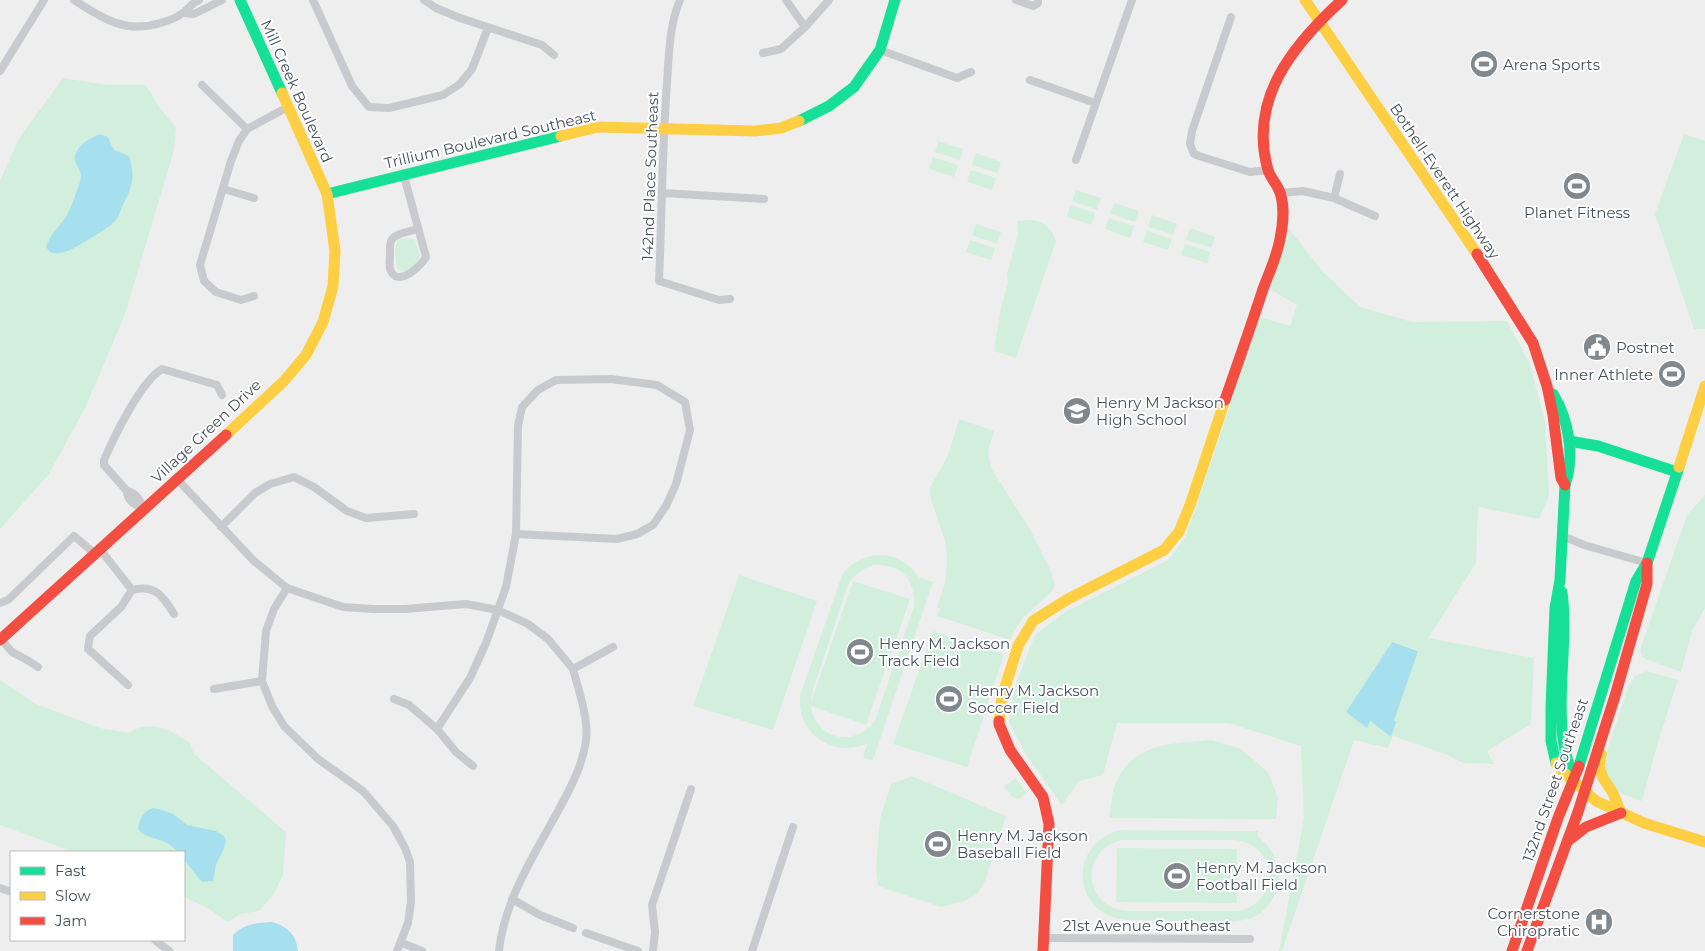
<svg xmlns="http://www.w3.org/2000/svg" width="1705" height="951" font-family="Montserrat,sans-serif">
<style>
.green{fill:#d2efdd;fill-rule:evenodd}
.water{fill:#a6dfed}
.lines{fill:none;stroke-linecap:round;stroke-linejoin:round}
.street{stroke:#c8cacd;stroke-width:8}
.fast{stroke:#16e098;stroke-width:11}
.slow{stroke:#ffcf43;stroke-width:11}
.jam{stroke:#f24e42;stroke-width:11}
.labels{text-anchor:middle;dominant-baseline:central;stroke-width:4;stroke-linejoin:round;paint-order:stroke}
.poi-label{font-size:15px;fill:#45515b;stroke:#fff;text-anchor:start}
.street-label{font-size:15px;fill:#45515b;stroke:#fff}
</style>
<rect width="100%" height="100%" fill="#efeeee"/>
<g class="green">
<path d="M 63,78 L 108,85 L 146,85 L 159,107 L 176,128 L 174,150 L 125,314 L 86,406 L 49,474 L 0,529 L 0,180 L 20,137 Z"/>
<path d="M 1684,134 L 1705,141 L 1705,329 L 1694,329 L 1655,214 Z"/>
<path d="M 938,141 L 963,149 L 960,160 L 935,152 Z"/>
<path d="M 976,153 L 1001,162 L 997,173 L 972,165 Z"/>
<path d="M 933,157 L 958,165 L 954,177 L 929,169 Z"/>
<path d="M 971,170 L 996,178 L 992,190 L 967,182 Z"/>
<path d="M 1076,190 L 1101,198 L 1097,210 L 1072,201 Z"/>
<path d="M 1114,203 L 1139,211 L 1135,222 L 1110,214 Z"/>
<path d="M 1070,205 L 1095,213 L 1092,225 L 1067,217 Z"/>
<path d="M 1152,215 L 1177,224 L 1173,235 L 1148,227 Z"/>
<path d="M 1109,218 L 1134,226 L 1130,238 L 1105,229 Z"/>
<path d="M 1028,220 C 1043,220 1051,227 1056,241 L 1016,358 L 994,351 L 1001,308 L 1008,283 L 1007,273 L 1018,234 L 1017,221 Z"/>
<path d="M 976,224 L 1001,232 L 997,244 L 972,235 Z"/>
<path d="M 1190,228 L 1215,237 L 1212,248 L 1186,240 Z"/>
<path d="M 1290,230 L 1322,271 L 1360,307 L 1412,322 L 1507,321 L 1530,364 L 1545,422 L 1549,496 L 1539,519 L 1478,507 L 1476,563 L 1428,638 L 1534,658 L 1531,724 L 1487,751 L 1494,764 L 1463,763 L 1448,755 L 1393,736 L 1388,748 L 1354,740 L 1282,951 L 1279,951 L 1304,819 L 1301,746 L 1228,723 L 1117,723 L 1103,775 L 1079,781 L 1062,805 L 1027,756 L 1009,722 L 1014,689 L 1035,635 L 1065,612 L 1168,560 L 1186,536 L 1260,317 L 1290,326 L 1297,305 L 1270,289 ZM 1392,642 L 1418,650 L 1394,722 L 1396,722 L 1391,737 L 1369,721 L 1346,712 Z"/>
<path d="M 1147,231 L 1172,239 L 1168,250 L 1143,242 Z"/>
<path d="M 404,238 L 410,238 L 415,240 L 420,256 L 416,264 L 405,272 L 397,269 L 395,247 L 398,240 Z"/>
<path d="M 970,240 L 995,248 L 991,260 L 966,252 Z"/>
<path d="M 1185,244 L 1210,252 L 1207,263 L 1181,255 Z"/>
<path d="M 959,419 L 994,431 L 988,451 L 991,468 L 1030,529 L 1050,569 L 1055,585 L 1052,591 L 1021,620 L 1010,640 L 937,616 L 940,608 L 937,607 L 945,583 L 947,560 L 945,541 L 931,500 L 930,488 L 948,455 Z"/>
<path d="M 1705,495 L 1705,608 L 1692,631 L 1681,672 L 1645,659 L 1641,654 L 1641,647 L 1687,515 Z"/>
<path d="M 875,555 L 890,556 L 897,558 L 911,567 L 919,577 L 933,582 L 873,760 L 863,758 L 867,744 C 833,758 797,734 800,696 L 842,575 C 850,563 861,558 875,555 ZM 874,565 C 902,564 915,579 914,606 L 875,721 C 869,727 864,733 856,735 C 835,743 813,728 811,706 L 866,725 L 910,599 L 853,581 L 811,703 L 813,689 L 848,585 C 855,574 862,569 874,565 Z"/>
<path d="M 739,575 L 817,601 L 773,730 L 693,706 Z"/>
<path d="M 933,631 L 1004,654 L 967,767 L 893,744 Z"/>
<path d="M 1647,671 L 1678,680 L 1658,742 L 1642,801 L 1623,794 L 1612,784 L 1606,772 L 1605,756 L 1628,688 L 1635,676 Z"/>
<path d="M 0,680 L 36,704 L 100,728 L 129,733 L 140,727 L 154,726 L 170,731 L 189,742 L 194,754 L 286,832 L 283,875 L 274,894 L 259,911 L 240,914 L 228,922 L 209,909 L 184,897 L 184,852 L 74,852 L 0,825 Z"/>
<path d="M 1212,740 L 1241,749 L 1268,772 L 1278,797 L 1276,819 L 1109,818 C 1111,809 1111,799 1113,791 C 1129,742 1169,744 1212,740 Z"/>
<path d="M 912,776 L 1006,816 L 985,881 L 977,894 L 964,901 L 941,907 L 878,886 L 876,868 L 880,819 L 891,784 Z"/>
<path d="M 1015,778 L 1027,793 L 1019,799 L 1012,797 L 1004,787 Z"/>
<path d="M 1120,830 L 1258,831 L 1258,837 C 1272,847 1280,863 1279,880 C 1277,895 1268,910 1254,917 C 1238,924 1217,921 1200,921 C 1176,921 1151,921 1127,920 C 1072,915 1066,845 1120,830 ZM 1121,840 L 1234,840 C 1278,844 1282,901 1239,911 L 1127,911 C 1083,907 1079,851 1121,840 Z"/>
<path d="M 1117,848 L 1237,849 L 1237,903 L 1116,902 Z"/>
</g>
<g class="water">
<path d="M 100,134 L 108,137 C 115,155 115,149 129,156 C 136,179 132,187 122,207 C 120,212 119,217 115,221 C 107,229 96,235 86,241 C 74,248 65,255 51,253 L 46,247 C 50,235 58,228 65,218 C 72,207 76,193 80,182 C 85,168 70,165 76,153 C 80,143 91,138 100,134 Z"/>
<path d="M 1392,642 L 1418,651 L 1394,721 L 1396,722 L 1391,737 L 1370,721 L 1367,728 L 1346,712 Z"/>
<path d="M 153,808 L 162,810 L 173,814 L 187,825 L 216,831 L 224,836 L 226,840 L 224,849 L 216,864 L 213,881 L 202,882 L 184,860 L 184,852 C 176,852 173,847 167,843 C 158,838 144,838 138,829 C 140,818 142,812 153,808 Z"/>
<path d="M 272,922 C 288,927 296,934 298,951 L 233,951 L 233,935 C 245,923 257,923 272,922 Z"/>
</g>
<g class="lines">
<g class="street">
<path d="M 74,0 C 102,18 125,34 160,23 C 167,21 175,19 181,14 C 189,10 188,5 199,0"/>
<path d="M 313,0 L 352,86 L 369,107 L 389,108 L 443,95 L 460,84 L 472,69 L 488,28"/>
<path d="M 424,0 L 436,8 L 460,18 L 542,45 L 554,55"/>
<path d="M 680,0 C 669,26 669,55 667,83 C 662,149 662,215 659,281 L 719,300 L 730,299"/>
<path d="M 786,0 L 805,27"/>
<path d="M 1016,0 L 1033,6 L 1038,3 L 1038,0"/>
<path d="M 184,13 L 194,14 L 222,0"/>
<path d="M 1231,17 L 1192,131 L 1190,144 L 1194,154 L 1199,156 L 1250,172 L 1268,170"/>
<path d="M 880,50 L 957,78 L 971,72"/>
<path d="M 763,53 L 781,49 L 805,27 L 829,0"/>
<path d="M 0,71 L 44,0"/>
<path d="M 1030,80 L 1095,103"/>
<path d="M 202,85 L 247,129"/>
<path d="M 1076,160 L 1132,0"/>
<path d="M 404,176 L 426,257 C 421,266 397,289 390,269 C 389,265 390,258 390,253 C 390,248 389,242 393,238 C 398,233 411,231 418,229"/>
<path d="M 223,189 L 254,198"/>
<path d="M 663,193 L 764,199"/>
<path d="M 1280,193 L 1303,191 L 1334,198 L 1375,216"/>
<path d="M 1334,198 L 1340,174"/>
<path d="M 254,296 L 241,300 L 216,292 L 204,281 L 200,265 L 231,161 L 239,141 L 247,129 L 288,107"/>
<path d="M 177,479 L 253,560 L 287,588 L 343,607 L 374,609 L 405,609 L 466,604 L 498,610 L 528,624 L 548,639 L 573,669"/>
<path d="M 127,491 C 127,501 135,505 144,509"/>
<path d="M 144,509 C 140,500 136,493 127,491 L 104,465 L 104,460 C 114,437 141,381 162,369 L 217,385 L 222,395"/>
<path d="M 221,527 L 255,493 L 270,484 L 294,477 L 314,487 L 347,511 L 366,518 L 414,514"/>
<path d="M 1563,536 L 1584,545 L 1647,563"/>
<path d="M 99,548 L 132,590 L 121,607 L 90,636 L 88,649 L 128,685"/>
<path d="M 287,588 L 274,609 L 266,631 L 262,681 L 272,706 L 284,726 L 318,759 L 363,791 L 393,826 L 405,848 L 410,862 L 411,902 L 408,923 L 397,951"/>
<path d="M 132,590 C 155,584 163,596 174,614"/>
<path d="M 0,603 L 8,600 L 74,536 L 94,553"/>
<path d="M 1,639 L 12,652 L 27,660 L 38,667"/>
<path d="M 214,689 L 262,681"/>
<path d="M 394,699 L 409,705 L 437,729 L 456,752 L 473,766"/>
<path d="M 437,729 L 470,678 L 486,643 L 506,587 L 516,534 L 518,426 L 522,407 L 538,390 L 556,380 L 611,379 L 657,385 L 685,402 L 690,430 L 676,484 L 666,506 L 653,525 L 637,534 L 617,539 L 516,534"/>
<path d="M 0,888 L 11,892"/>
<path d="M 512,899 L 540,915 L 573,928"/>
<path d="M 586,933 L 638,951"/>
<path d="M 1043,938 L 1250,939"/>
<path d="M 155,940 L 169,951"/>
<path d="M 402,943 L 422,951"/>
<path d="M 499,951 C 504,901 534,855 558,811 C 570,789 583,765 586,740 C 589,720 578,688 573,669 L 613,647"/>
<path d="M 653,951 L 655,932 L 652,905 L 691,789"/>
<path d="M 752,951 L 793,827"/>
</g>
<g class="fast">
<path d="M 240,0 L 282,93"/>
<path d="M 799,121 L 829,106 L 854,87 L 880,50 L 895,0"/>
<path d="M 327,194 L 561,136"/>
<path d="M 1553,394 C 1569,420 1575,456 1565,485 L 1560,580 L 1555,608 L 1551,707 L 1551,741 L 1556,763"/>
<path d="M 1569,441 L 1598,446 L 1677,472"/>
<path d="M 1562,592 C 1568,641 1557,690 1563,739 C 1565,753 1569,766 1574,780"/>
<path d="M 1579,766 L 1636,581 L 1647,563 L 1679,467"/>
</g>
<g class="slow">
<path d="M 1305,0 L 1477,254"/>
<path d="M 561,136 L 598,127 L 755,131 L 781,128 L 799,121"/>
<path d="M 226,435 L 284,381 L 306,355 L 323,322 L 333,286 L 335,251 L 327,194 L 282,93"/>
<path d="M 1679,467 L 1705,386"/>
<path d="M 999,721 L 1002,697 L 1018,646 L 1033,621 L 1068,599 L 1164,550 L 1179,532 L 1190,505 L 1225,400"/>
<path d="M 1601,754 L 1599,766 L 1603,778 L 1613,793 L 1621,813"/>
<path d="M 1556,763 L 1561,770 L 1596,801 L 1644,823 L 1705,842"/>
</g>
<g class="jam">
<path d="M 1477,254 L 1533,343 L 1547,386 L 1553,415 L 1561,478 L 1565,485"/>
<path d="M 1225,400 C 1238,363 1251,326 1263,289 C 1269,273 1277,256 1280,239 C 1283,225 1285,204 1279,190 C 1276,183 1270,177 1268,170 C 1248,99 1293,45 1342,0"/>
<path d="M 0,640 L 226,435"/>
<path d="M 999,721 L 999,724 L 1010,750 L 1043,797 L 1049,824 L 1043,951"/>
<path d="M 1568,841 L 1586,827 L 1621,813"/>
<path d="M 1512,951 L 1558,818 L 1579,766"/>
<path d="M 1527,951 L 1578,812 L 1615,696 L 1647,584 L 1647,563"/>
</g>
</g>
<defs>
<symbol id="stadium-disc" viewBox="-11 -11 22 22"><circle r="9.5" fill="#80888e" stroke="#fff"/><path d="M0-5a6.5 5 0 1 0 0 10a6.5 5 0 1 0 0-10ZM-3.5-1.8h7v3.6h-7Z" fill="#fff"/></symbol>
<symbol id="civic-disc" viewBox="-11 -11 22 22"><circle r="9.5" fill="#80888e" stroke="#fff"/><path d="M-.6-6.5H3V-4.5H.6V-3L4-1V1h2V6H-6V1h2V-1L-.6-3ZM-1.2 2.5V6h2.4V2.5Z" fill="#fff"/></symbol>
<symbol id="school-disc" viewBox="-11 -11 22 22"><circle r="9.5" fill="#80888e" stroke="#fff"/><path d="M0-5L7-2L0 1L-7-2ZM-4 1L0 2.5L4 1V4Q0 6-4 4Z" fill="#fff"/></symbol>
<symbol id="hospital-disc" viewBox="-11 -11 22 22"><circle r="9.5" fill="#80888e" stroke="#fff"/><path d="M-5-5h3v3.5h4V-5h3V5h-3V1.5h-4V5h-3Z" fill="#fff"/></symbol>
</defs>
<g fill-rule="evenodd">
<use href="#stadium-disc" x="1468" y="48" width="32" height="32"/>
<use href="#stadium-disc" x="1561" y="170" width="32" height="32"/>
<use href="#civic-disc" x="1581" y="331" width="32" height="32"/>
<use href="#stadium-disc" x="1656" y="358" width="32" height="32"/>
<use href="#school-disc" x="1061" y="395" width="32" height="32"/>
<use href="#stadium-disc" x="844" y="636" width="32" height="32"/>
<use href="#stadium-disc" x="933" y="683" width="32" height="32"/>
<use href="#stadium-disc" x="922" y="828" width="32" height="32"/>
<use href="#stadium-disc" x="1161" y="860" width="32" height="32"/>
<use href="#hospital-disc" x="1583" y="906" width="32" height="32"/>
</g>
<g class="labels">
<g class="poi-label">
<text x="1503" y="64">Arena Sports</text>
<text x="1577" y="212" text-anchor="middle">Planet Fitness</text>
<text x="1616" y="347">Postnet</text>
<text x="1653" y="374" text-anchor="end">Inner Athlete</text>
<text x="1096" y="402">Henry M Jackson<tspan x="1096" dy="17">High School</tspan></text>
<text x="879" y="643">Henry M. Jackson<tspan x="879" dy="17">Track Field</tspan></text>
<text x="968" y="690">Henry M. Jackson<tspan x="968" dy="17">Soccer Field</tspan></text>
<text x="957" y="835">Henry M. Jackson<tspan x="957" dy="17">Baseball Field</tspan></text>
<text x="1196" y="867">Henry M. Jackson<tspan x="1196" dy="17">Football Field</tspan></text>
<text x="1580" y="913" text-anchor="end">Cornerstone<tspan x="1580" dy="17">Chiropratic</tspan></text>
</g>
<g class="street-label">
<text transform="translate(297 91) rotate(66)">Mill Creek Boulevard</text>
<text transform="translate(490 139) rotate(-13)">Trillium Boulevard Southeast</text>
<text transform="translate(650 176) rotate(-88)">142nd Place Southeast</text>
<text transform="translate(1445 181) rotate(56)">Bothell-Everett Highway</text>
<text transform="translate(206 431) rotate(-43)">Village Green Drive</text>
<text transform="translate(1555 780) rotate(-71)">132nd Street Southeast</text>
<text x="1147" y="925">21st Avenue Southeast</text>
</g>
</g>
<rect x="10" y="851" width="175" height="90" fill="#ffffff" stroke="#b5b9bd"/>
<rect x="20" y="867" width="25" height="8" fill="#16e098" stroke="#b5b9bd"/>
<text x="55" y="876" font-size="15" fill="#45515b">Fast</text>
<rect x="20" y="892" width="25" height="8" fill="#ffcf43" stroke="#b5b9bd"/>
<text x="55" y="901" font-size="15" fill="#45515b">Slow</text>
<rect x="20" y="917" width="25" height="8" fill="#f24e42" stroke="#b5b9bd"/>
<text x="55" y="926" font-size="15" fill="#45515b">Jam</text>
</svg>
